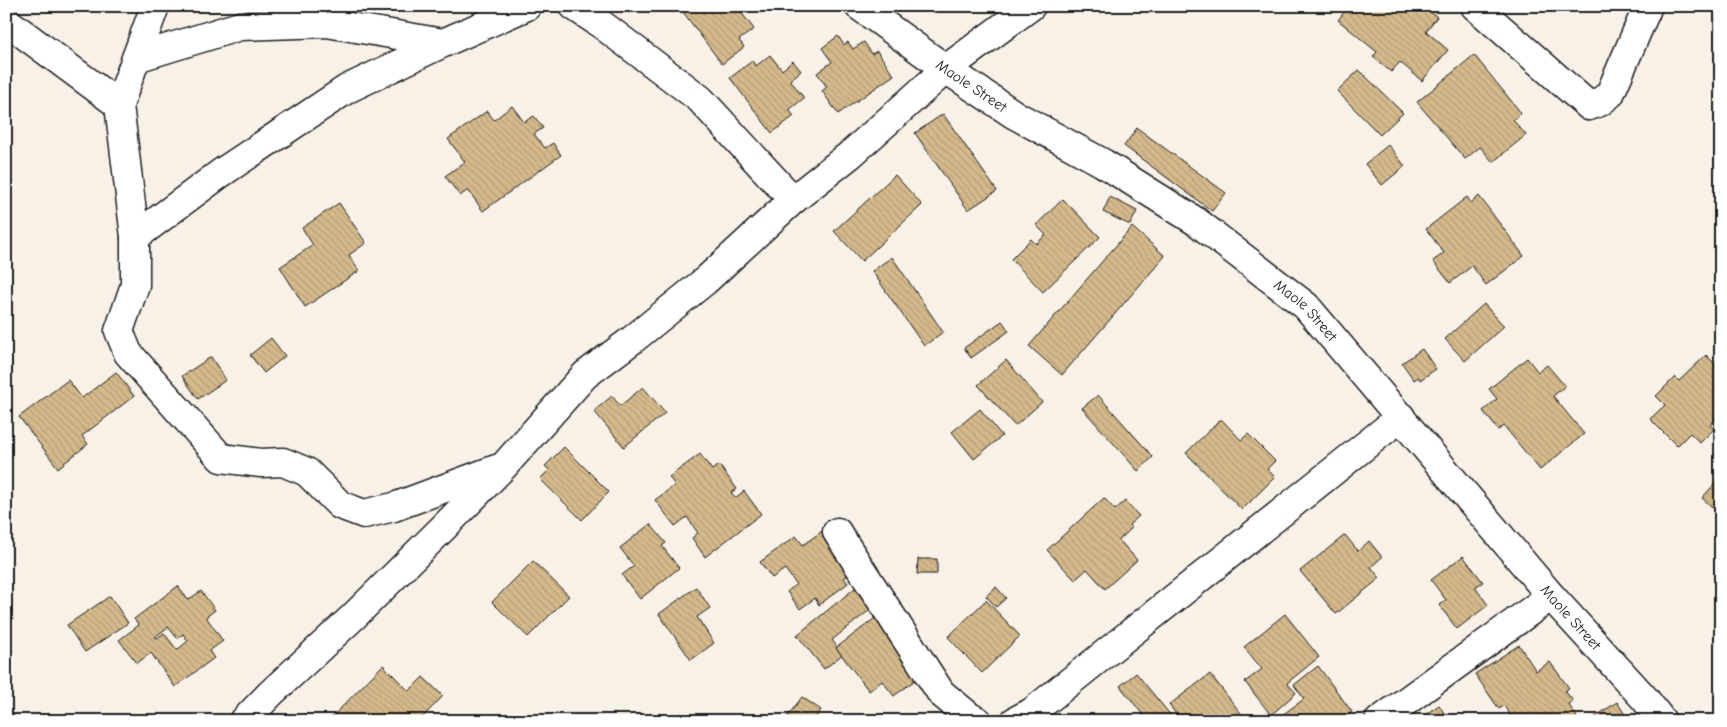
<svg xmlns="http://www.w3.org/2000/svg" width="1727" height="727" font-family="'Comic Neue',sans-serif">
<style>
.building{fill:url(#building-back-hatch);stroke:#1c1c1c;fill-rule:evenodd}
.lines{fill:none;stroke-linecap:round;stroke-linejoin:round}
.minor-casing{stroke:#1c1c1c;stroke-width:31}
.minor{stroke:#fff;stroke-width:28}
.labels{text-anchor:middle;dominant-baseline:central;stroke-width:4;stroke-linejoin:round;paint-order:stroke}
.street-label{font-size:15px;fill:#1c1c1c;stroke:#fff}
</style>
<defs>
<pattern id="building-back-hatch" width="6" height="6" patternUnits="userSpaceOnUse" patternTransform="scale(1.25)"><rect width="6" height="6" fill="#d5ba8b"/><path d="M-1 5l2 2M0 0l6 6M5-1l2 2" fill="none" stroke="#b69f77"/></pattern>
</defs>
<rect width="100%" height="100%" fill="#f7f1e8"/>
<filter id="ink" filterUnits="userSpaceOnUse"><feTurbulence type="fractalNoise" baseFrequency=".02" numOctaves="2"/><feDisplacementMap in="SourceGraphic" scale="10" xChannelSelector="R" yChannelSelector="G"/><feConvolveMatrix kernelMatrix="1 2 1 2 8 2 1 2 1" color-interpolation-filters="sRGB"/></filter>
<g filter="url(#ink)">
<g class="building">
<path d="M 683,6 L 747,6 L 740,11 L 754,29 L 739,40 L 744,47 L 722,64 L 680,8 Z"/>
<path d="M 1349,6 L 1424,6 L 1437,17 L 1426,31 L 1448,50 L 1422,81 L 1400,62 L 1391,72 L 1373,57 L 1377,52 L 1338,20 Z"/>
<path d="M 838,36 L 844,45 L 848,42 L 853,49 L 864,42 L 872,54 L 877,51 L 894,75 L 838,114 L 822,91 L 827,87 L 817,73 L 832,62 L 822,48 Z"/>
<path d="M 770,55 L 782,70 L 793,61 L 801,71 L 790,80 L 804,98 L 789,110 L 794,116 L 772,133 L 730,78 L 752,61 L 756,66 Z"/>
<path d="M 1474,55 L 1521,113 L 1513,120 L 1526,135 L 1493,162 L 1480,147 L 1465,159 L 1417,102 Z"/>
<path d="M 1359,70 L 1403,113 L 1380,135 L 1337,91 Z"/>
<path d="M 512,106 L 524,122 L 534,116 L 543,128 L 534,134 L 545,148 L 553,143 L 561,155 L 483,211 L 468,190 L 460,196 L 445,176 L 465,162 L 448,139 L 487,111 L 494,120 Z"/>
<path d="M 943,114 L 997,191 L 968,210 L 915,133 Z"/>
<path d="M 1137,128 L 1226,193 L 1212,211 L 1124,146 Z"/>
<path d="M 1388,145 L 1405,166 L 1382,185 L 1365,164 Z"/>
<path d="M 895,175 L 922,205 L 862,261 L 834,231 Z"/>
<path d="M 1479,196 L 1524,256 L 1486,285 L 1472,266 L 1450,283 L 1433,261 L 1444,253 L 1426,229 L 1467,197 L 1471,203 Z"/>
<path d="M 1110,197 L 1137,211 L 1130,225 L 1103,212 Z"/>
<path d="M 1063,199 L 1100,237 L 1043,292 L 1011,259 L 1031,239 L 1036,244 L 1046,235 L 1036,225 Z"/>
<path d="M 339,203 L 366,243 L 349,255 L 359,271 L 305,307 L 280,267 L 313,245 L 302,228 Z"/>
<path d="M 1132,227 L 1165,256 L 1062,375 L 1029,346 Z"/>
<path d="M 892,257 L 943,332 L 924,346 L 872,271 Z"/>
<path d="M 1484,304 L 1504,326 L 1465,361 L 1445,339 Z"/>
<path d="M 1002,321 L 1009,331 L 971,358 L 964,348 Z"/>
<path d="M 271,338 L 285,356 L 264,373 L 250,355 Z"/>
<path d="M 1422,349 L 1436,369 L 1420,380 L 1418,377 L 1414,380 L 1402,363 Z"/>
<path d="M 1706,355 L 1721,370 L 1721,406 L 1717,410 L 1721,414 L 1710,425 L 1714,429 L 1700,443 L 1690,433 L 1677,446 L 1650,419 L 1665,405 L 1656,396 L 1675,377 L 1679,381 Z"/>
<path d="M 211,357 L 226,380 L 198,399 L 182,376 Z"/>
<path d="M 1527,358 L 1538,372 L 1547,365 L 1565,386 L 1553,396 L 1584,434 L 1540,470 L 1504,426 L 1498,430 L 1483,411 L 1497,399 L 1489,389 Z"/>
<path d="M 1006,360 L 1042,402 L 1015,426 L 978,385 Z"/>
<path d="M 116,372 L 134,396 L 82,436 L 88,444 L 58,468 L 19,417 L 68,380 L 82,398 Z"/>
<path d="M 643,387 L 665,413 L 624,447 L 594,411 L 612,396 L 620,406 Z"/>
<path d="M 1098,395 L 1153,457 L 1138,471 L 1082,408 Z"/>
<path d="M 980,409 L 1002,436 L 974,459 L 952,432 Z"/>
<path d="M 1221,419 L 1241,440 L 1248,434 L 1275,461 L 1267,469 L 1275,477 L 1242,510 L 1186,453 Z"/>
<path d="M 564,447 L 609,492 L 582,520 L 540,479 L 549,470 L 545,466 Z"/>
<path d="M 700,454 L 712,470 L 719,465 L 737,489 L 731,493 L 735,498 L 744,491 L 761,514 L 705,557 L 692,538 L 698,533 L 687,517 L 675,526 L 655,500 L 675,485 L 669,477 Z"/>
<path d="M 1721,477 L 1721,515 L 1702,498 Z"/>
<path d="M 1104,498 L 1115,510 L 1125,501 L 1139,516 L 1129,525 L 1132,528 L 1119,540 L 1137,560 L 1105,589 L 1087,569 L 1075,580 L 1047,550 Z"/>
<path d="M 650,524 L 666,543 L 662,546 L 679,568 L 640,599 L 622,575 L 634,566 L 620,548 Z"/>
<path d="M 825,529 L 856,569 L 844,578 L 848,583 L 819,605 L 815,598 L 800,609 L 787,592 L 796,584 L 785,569 L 772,578 L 760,562 L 796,536 L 803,545 Z"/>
<path d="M 1345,535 L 1358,551 L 1369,541 L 1382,557 L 1371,567 L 1380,578 L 1336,614 L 1300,571 Z"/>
<path d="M 1463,556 L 1483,582 L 1475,587 L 1488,605 L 1457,629 L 1439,605 L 1446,600 L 1431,580 Z"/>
<path d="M 918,559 L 937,559 L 937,574 L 917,574 Z"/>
<path d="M 533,561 L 569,596 L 528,637 L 492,602 Z"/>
<path d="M 860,584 L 876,605 L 832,640 L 843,654 L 824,669 L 797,635 Z"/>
<path d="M 178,586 L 188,600 L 201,591 L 215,610 L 206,617 L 223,641 L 209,651 L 214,658 L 175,687 L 151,653 L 137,663 L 119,640 L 139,625 L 134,619 ZM 168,627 L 177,638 L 183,634 L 188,641 L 177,650 L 164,633 L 157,638 L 155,637 Z"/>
<path d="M 696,587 L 710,608 L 697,617 L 714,643 L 691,660 L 659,614 Z"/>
<path d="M 996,587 L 1006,598 L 996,607 L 986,596 Z"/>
<path d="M 110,596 L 128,623 L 85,652 L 67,625 Z"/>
<path d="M 986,600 L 1020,636 L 982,673 L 948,637 Z"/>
<path d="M 883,612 L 919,677 L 894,696 L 882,681 L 869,691 L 836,648 Z"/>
<path d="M 1285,614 L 1319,657 L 1287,683 L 1296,693 L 1271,715 L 1245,682 L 1262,669 L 1244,647 Z"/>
<path d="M 1519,645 L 1536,671 L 1550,662 L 1569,688 L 1565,691 L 1573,701 L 1568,704 L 1577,717 L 1572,721 L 1514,721 L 1504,706 L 1499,709 L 1475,674 Z"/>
<path d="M 383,665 L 409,691 L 423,677 L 443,696 L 419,721 L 328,721 Z"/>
<path d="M 1318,666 L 1352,712 L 1340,721 L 1274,721 L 1304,699 L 1294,685 Z"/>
<path d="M 1136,673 L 1172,717 L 1168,721 L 1148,721 L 1120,686 Z"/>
<path d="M 1210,674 L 1247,721 L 1177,721 L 1180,719 L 1169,705 Z"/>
<path d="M 802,697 L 821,710 L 813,721 L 784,721 Z"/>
<path d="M 1617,702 L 1629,721 L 1589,721 Z"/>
<path d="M 1439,705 L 1449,721 L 1416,721 Z"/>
</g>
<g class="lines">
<defs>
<g id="minor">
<path d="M 155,6 L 119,105 L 135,237 L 221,173 L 347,89 L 443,43 L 527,6"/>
<path d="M 574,6 L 601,24 L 700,99 L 793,200"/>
<path id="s1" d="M 859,6 L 946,69 L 1015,115 L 1103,163 L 1197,222 L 1306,306 L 1551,596 L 1645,699 L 1662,721"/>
<path d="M 1475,6 L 1589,106 L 1600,102 L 1610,94 L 1648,6"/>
<path d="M 6,21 L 119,105"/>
<path d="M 136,58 L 240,26 L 327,23 L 443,43"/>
<path d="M 135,237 L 135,285 L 119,331 L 128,353 L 221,458 L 261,463 L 283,462 L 307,472 L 340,505 L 364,514 L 394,507 L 496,469"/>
<path d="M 837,532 L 941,693 L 970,717 L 978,721"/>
<path d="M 244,721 L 270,694 L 353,617 L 443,528 L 503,467 L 585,375 L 632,340 L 705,281 L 793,200 L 851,154 L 946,69 L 1031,6"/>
<path d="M 1015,721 L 1032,712 L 1401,417"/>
<path d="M 1379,721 L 1551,596"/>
</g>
</defs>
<use href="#minor" class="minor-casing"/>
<use href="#minor" class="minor"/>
</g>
</g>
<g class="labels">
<g class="street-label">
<text stroke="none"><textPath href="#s1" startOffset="138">Maole Street</textPath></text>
<text stroke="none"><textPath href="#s1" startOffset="542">Maole Street</textPath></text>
<text stroke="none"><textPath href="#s1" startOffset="948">Maole Street</textPath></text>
</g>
</g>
<rect width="1727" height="727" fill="none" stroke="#fff" stroke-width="25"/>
<rect x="12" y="12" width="1702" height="702" fill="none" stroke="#1c1c1c" stroke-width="2" filter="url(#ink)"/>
</svg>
